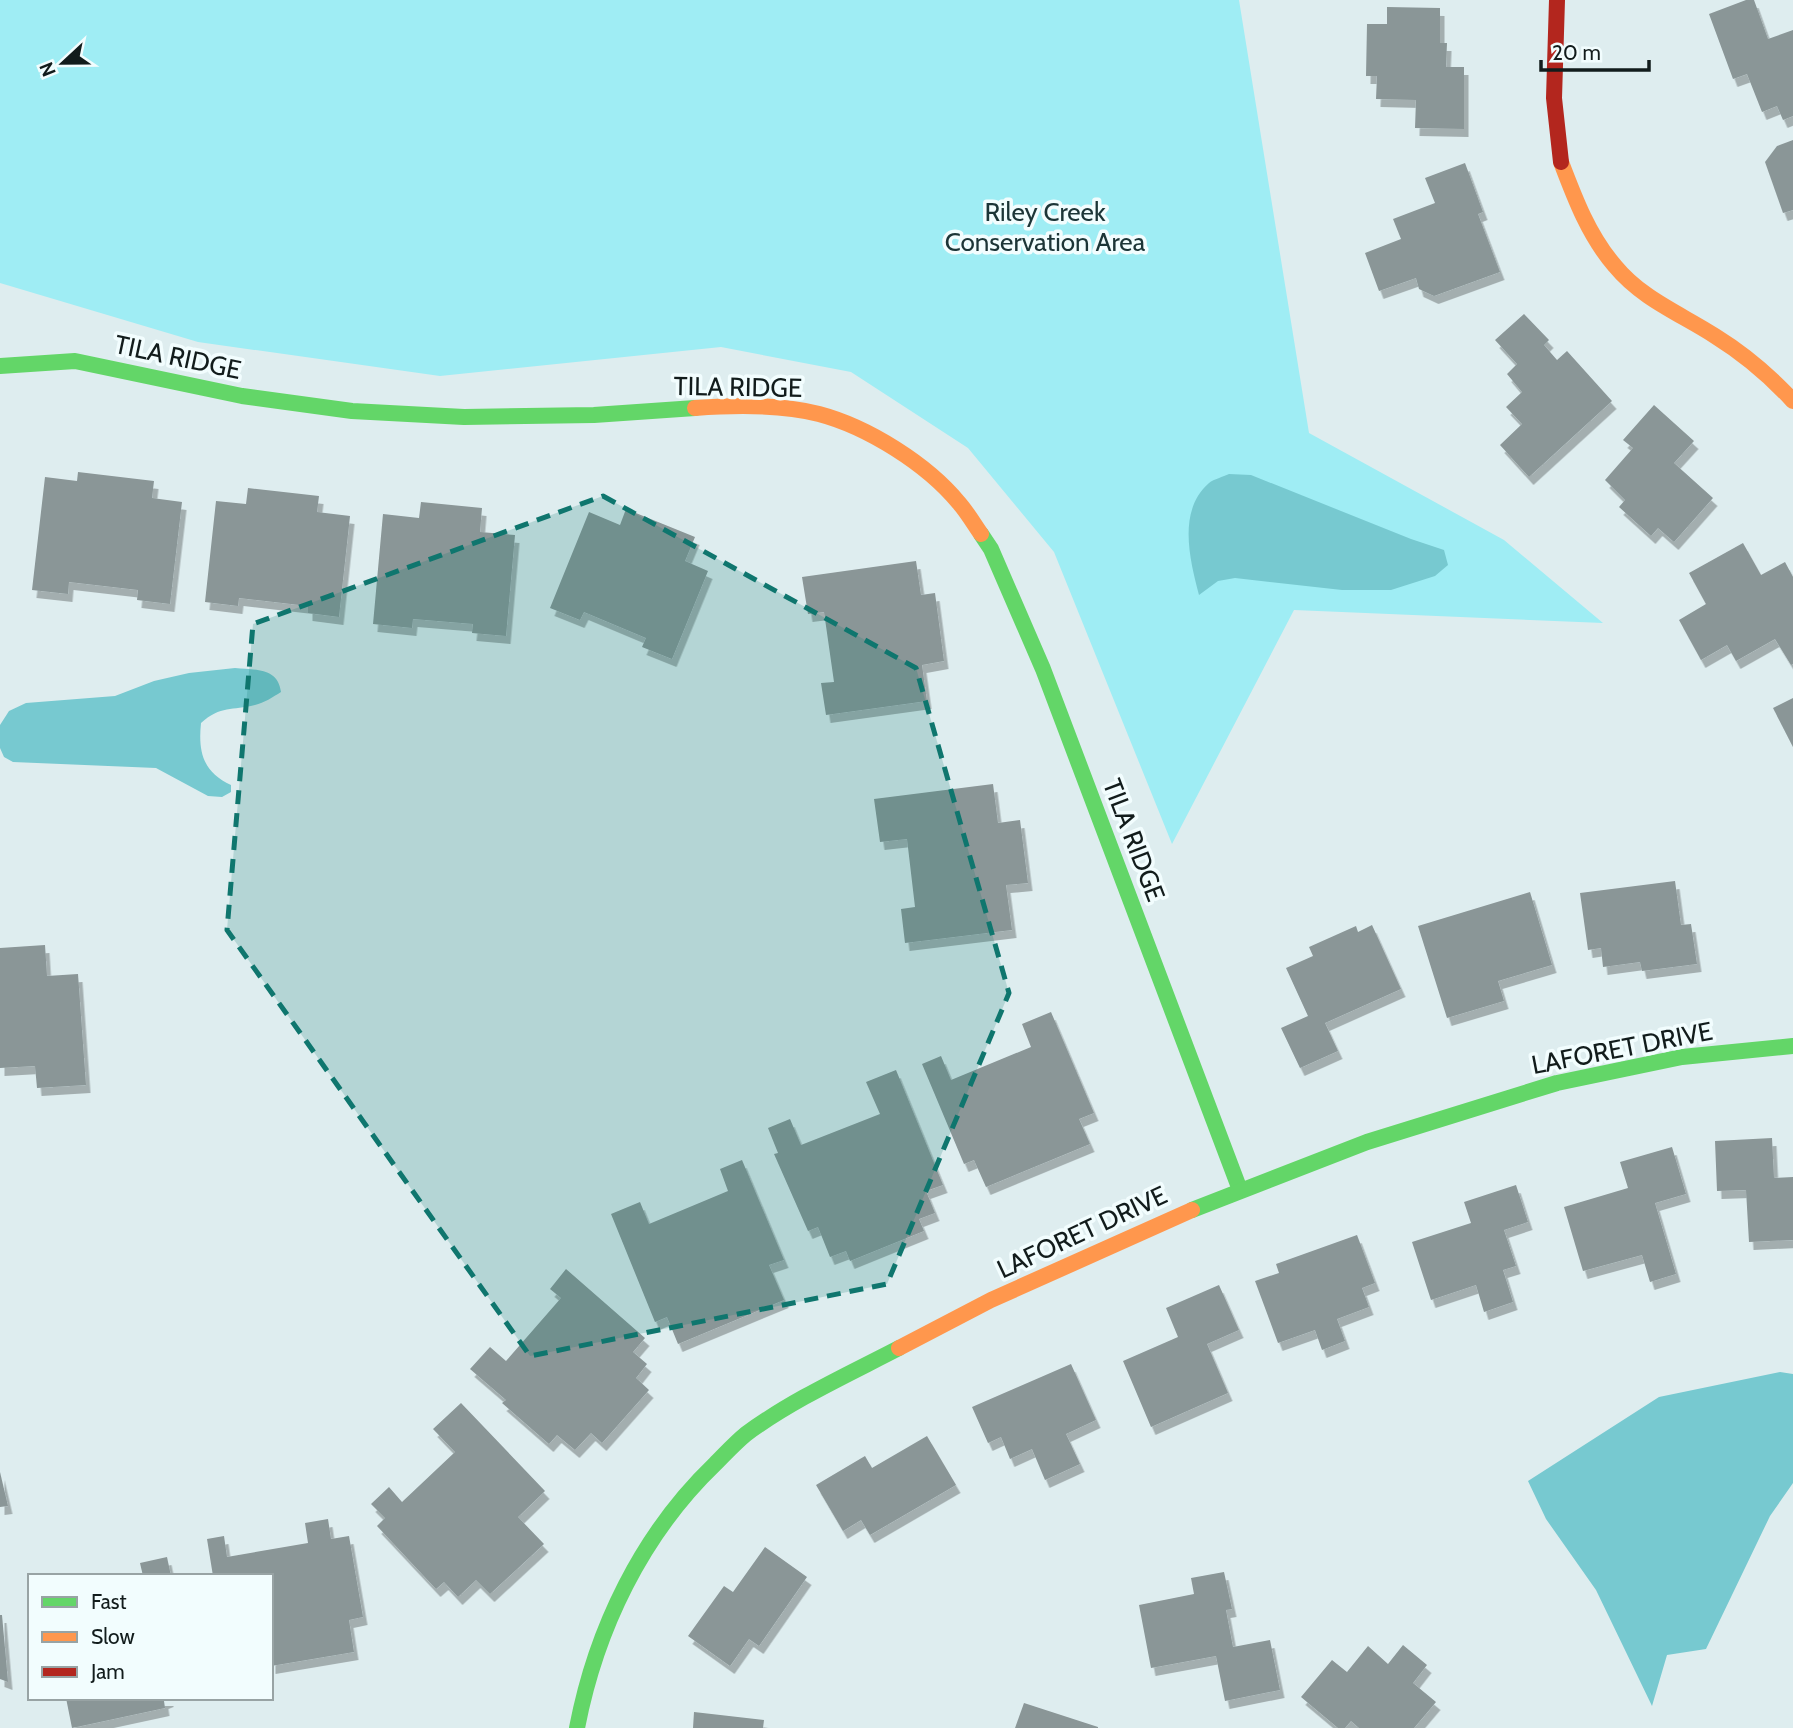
<svg xmlns="http://www.w3.org/2000/svg" width="1793" height="1728" font-family="Cabin,sans-serif">
<style>
.green{fill:#9fedf4}
.water{fill:#77c9d0}
.building{fill:#8a9697;filter:url(#shadow)}
.lines{fill:none;stroke-linecap:round;stroke-linejoin:round}
.fast{stroke:#63d668;stroke-width:16}
.slow{stroke:#ff974d;stroke-width:16}
.jam{stroke:#b3261e;stroke-width:16}
.marked{fill:#0f766e;fill-opacity:0.2;stroke:#0f766e;stroke-width:5;stroke-dasharray:14 9;stroke-linejoin:round}
.labels{text-anchor:middle;dominant-baseline:central;stroke-width:7;stroke-linejoin:round;paint-order:stroke}
.park-label{font-size:26px;fill:#1c3537;stroke:#f2fdfe}
.street-label{font-size:26px;fill:#121c1c;stroke:#f2fdfe}
</style>
<defs>
<filter id="shadow"><feDropShadow dx="4.5" dy="8" stdDeviation="0" flood-color="#0004"/></filter>
</defs>
<rect width="100%" height="100%" fill="#deedef"/>
<path class="green" d="M 0,0 L 1239,0 L 1309,433 L 1504,540 L 1603,623 L 1294,610 L 1172,844 L 1054,552 L 968,448 L 851,372 L 721,347 L 440,376 L 198,342 L 0,283 Z"/>
<g class="water">
<path d="M 1229,474 L 1251,475 L 1411,539 L 1444,550 L 1448,565 L 1435,576 L 1391,590 L 1342,590 L 1235,578 L 1218,581 L 1199,595 C 1190,560 1177,511 1209,483 C 1214,479 1223,477 1229,474 Z"/>
<path d="M 235,668 C 255,670 278,667 281,692 C 273,697 264,703 255,705 C 232,711 221,705 201,723 C 198,752 203,772 231,785 L 231,792 L 222,797 L 208,796 L 156,768 L 13,762 L 4,757 L 0,748 L 0,725 L 9,711 L 26,703 L 115,696 L 154,681 L 189,673 Z"/>
<path d="M 1780,1372 L 1793,1374 L 1793,1483 L 1770,1516 L 1706,1649 L 1667,1655 L 1652,1706 L 1596,1590 L 1546,1519 L 1528,1481 L 1659,1397 Z"/>
</g>
<g class="building">
<path d="M 1746,0 L 1754,0 L 1768,39 L 1793,30 L 1793,116 L 1783,120 L 1777,106 L 1762,112 L 1747,74 L 1733,79 L 1709,14 Z"/>
<path d="M 1387,7 L 1440,8 L 1440,43 L 1447,43 L 1446,67 L 1464,67 L 1464,129 L 1415,128 L 1416,100 L 1376,99 L 1377,76 L 1366,76 L 1367,24 L 1387,24 Z"/>
<path d="M 1793,140 L 1793,210 L 1783,213 L 1765,162 L 1777,146 Z"/>
<path d="M 1465,163 L 1483,212 L 1478,214 L 1500,272 L 1434,296 L 1419,289 L 1416,278 L 1379,291 L 1365,253 L 1401,239 L 1393,219 L 1435,203 L 1425,178 Z"/>
<path d="M 1524,314 L 1549,340 L 1544,345 L 1557,360 L 1567,351 L 1612,401 L 1529,477 L 1500,445 L 1522,424 L 1506,407 L 1522,392 L 1507,374 L 1517,364 L 1495,340 Z"/>
<path d="M 1654,405 L 1694,441 L 1674,463 L 1713,498 L 1674,542 L 1658,528 L 1651,536 L 1619,507 L 1625,500 L 1605,480 L 1633,448 L 1623,440 Z"/>
<path d="M 78,472 L 154,481 L 152,498 L 182,502 L 170,604 L 137,600 L 138,590 L 69,582 L 68,594 L 32,590 L 45,477 L 77,481 Z"/>
<path d="M 248,488 L 319,496 L 317,512 L 350,516 L 339,617 L 308,613 L 308,606 L 239,598 L 238,606 L 205,602 L 216,501 L 246,504 Z"/>
<path d="M 421,502 L 482,508 L 480,532 L 515,535 L 506,636 L 472,633 L 473,624 L 413,619 L 412,628 L 373,624 L 383,514 L 419,518 Z"/>
<path d="M 626,509 L 695,537 L 685,561 L 708,571 L 672,659 L 642,647 L 646,638 L 584,612 L 580,620 L 550,608 L 589,512 L 620,525 Z"/>
<path d="M 1743,543 L 1761,575 L 1785,562 L 1793,577 L 1793,664 L 1791,665 L 1775,639 L 1736,661 L 1727,645 L 1701,660 L 1679,620 L 1706,604 L 1689,573 Z"/>
<path d="M 916,561 L 921,595 L 935,593 L 944,661 L 922,665 L 927,701 L 826,715 L 821,683 L 834,682 L 824,612 L 808,614 L 802,577 Z"/>
<path d="M 1793,698 L 1793,747 L 1773,708 Z"/>
<path d="M 993,784 L 998,823 L 1020,820 L 1028,883 L 1006,885 L 1012,930 L 905,943 L 901,909 L 915,907 L 907,839 L 880,842 L 874,799 Z"/>
<path d="M 1675,881 L 1681,925 L 1691,924 L 1697,964 L 1642,971 L 1640,962 L 1603,967 L 1601,948 L 1588,950 L 1580,893 Z"/>
<path d="M 1530,892 L 1552,965 L 1498,981 L 1504,1001 L 1447,1018 L 1418,926 Z"/>
<path d="M 1372,925 L 1401,989 L 1325,1023 L 1338,1051 L 1300,1068 L 1281,1028 L 1308,1016 L 1286,968 L 1313,956 L 1309,947 L 1356,926 L 1358,932 Z"/>
<path d="M 45,945 L 47,976 L 78,974 L 86,1085 L 37,1088 L 35,1066 L 0,1068 L 0,948 Z"/>
<path d="M 1051,1012 L 1094,1113 L 1079,1119 L 1090,1144 L 986,1187 L 974,1160 L 964,1164 L 922,1064 L 941,1056 L 951,1080 L 1031,1047 L 1022,1024 Z"/>
<path d="M 896,1070 L 943,1185 L 926,1191 L 935,1213 L 919,1219 L 924,1231 L 850,1261 L 846,1251 L 830,1257 L 818,1227 L 808,1231 L 774,1154 L 778,1153 L 768,1128 L 790,1119 L 801,1145 L 880,1114 L 866,1082 Z"/>
<path d="M 1772,1138 L 1774,1178 L 1793,1177 L 1793,1240 L 1749,1242 L 1746,1190 L 1717,1191 L 1715,1141 Z"/>
<path d="M 1672,1147 L 1686,1194 L 1655,1203 L 1676,1274 L 1650,1282 L 1642,1255 L 1583,1271 L 1564,1207 L 1628,1188 L 1620,1162 Z"/>
<path d="M 742,1160 L 784,1260 L 769,1265 L 784,1300 L 678,1344 L 667,1317 L 655,1322 L 611,1214 L 640,1202 L 649,1224 L 728,1191 L 720,1169 Z"/>
<path d="M 1516,1185 L 1528,1222 L 1504,1230 L 1516,1266 L 1503,1270 L 1513,1302 L 1484,1312 L 1476,1285 L 1431,1300 L 1412,1242 L 1471,1223 L 1464,1202 Z"/>
<path d="M 1357,1235 L 1375,1283 L 1362,1288 L 1369,1307 L 1337,1319 L 1345,1341 L 1322,1350 L 1315,1330 L 1278,1343 L 1255,1281 L 1279,1273 L 1276,1264 Z"/>
<path d="M 566,1269 L 645,1338 L 633,1352 L 647,1364 L 636,1378 L 649,1390 L 602,1443 L 591,1433 L 575,1450 L 557,1435 L 549,1444 L 502,1403 L 506,1400 L 470,1369 L 490,1347 L 506,1361 L 561,1298 L 550,1289 Z"/>
<path d="M 1219,1285 L 1239,1330 L 1207,1344 L 1228,1393 L 1151,1427 L 1123,1361 L 1178,1337 L 1166,1308 Z"/>
<path d="M 1071,1364 L 1096,1420 L 1066,1434 L 1080,1464 L 1045,1480 L 1032,1449 L 1010,1459 L 1001,1437 L 988,1443 L 972,1407 Z"/>
<path d="M 461,1403 L 545,1491 L 518,1517 L 544,1544 L 490,1594 L 476,1580 L 458,1597 L 444,1582 L 436,1589 L 377,1526 L 385,1518 L 371,1504 L 389,1487 L 402,1502 L 455,1452 L 433,1429 Z"/>
<path d="M 927,1436 L 956,1485 L 870,1535 L 861,1520 L 843,1531 L 816,1485 L 865,1456 L 872,1468 Z"/>
<path d="M 0,1472 L 8,1506 L 0,1507 Z"/>
<path d="M 328,1519 L 331,1539 L 349,1536 L 363,1617 L 349,1620 L 354,1652 L 271,1666 L 271,1576 L 213,1576 L 207,1539 L 224,1536 L 227,1557 L 308,1543 L 305,1523 Z"/>
<path d="M 765,1547 L 807,1577 L 759,1646 L 749,1639 L 730,1666 L 688,1636 L 724,1586 L 733,1592 Z"/>
<path d="M 167,1557 L 171,1576 L 143,1576 L 140,1563 Z"/>
<path d="M 1224,1572 L 1232,1609 L 1226,1610 L 1233,1647 L 1270,1640 L 1280,1690 L 1225,1701 L 1216,1656 L 1151,1668 L 1139,1605 L 1194,1594 L 1191,1578 Z"/>
<path d="M 0,1615 L 2,1615 L 8,1682 L 0,1679 Z"/>
<path d="M 1403,1645 L 1427,1665 L 1413,1683 L 1436,1702 L 1414,1728 L 1359,1728 L 1351,1721 L 1345,1728 L 1338,1728 L 1301,1697 L 1332,1660 L 1347,1672 L 1368,1646 L 1388,1664 Z"/>
<path d="M 66,1698 L 169,1698 L 169,1699 L 164,1701 L 165,1708 L 72,1728 Z"/>
<path d="M 1024,1703 L 1098,1727 L 1098,1728 L 1015,1728 Z"/>
<path d="M 694,1712 L 764,1720 L 763,1728 L 693,1728 Z"/>
</g>
<g class="lines">
<g class="fast">
<path d="M 0,366 L 75,361 L 242,396 L 352,411 L 464,417 L 594,415 L 695,408"/>
<path d="M 981,534 L 991,549 L 1043,669 L 1240,1190"/>
<path d="M 1192,1210 L 1367,1142 L 1557,1083 L 1682,1057 L 1793,1046"/>
<path d="M 577,1728 C 596,1629 642,1534 715,1464 C 725,1454 735,1443 746,1434 C 792,1400 847,1375 899,1348"/>
</g>
<g class="slow">
<path d="M 1561,162 C 1575,199 1589,236 1615,266 C 1642,299 1681,314 1715,336 C 1744,354 1770,376 1793,401"/>
<path d="M 695,408 C 736,405 780,404 819,414 C 868,427 927,464 959,503 C 967,512 974,524 981,534"/>
<path d="M 899,1348 L 991,1300 L 1192,1210"/>
</g>
<path class="jam" d="M 1557,0 L 1554,98 L 1561,162"/>
</g>
<path class="marked" d="M 603,496 L 916,668 L 1009,993 L 887,1284 L 530,1356 L 227,930 L 253,624 Z"/>
<g class="labels">
<g class="park-label">
<text x="1045" y="212">Riley Creek<tspan x="1045" dy="30">Conservation Area</tspan></text>
</g>
<g class="street-label">
<text transform="translate(178 357) rotate(12)">TILA RIDGE</text>
<text transform="translate(738 387) rotate(1)">TILA RIDGE</text>
<text transform="translate(1134 840) rotate(69)">TILA RIDGE</text>
<text transform="translate(1622 1048) rotate(-11)">LAFORET DRIVE</text>
<text transform="translate(1082 1232) rotate(-25)">LAFORET DRIVE</text>
</g>
</g>
<rect x="28" y="1574" width="245" height="126" fill="#f2fdfe" stroke="#98a3a4" stroke-width="2"/>
<rect x="42" y="1597" width="35" height="10" fill="#63d668" stroke="#98a3a4" stroke-width="2"/>
<text x="91" y="1609" font-size="21" fill="#121c1c">Fast</text>
<rect x="42" y="1632" width="35" height="10" fill="#ff974d" stroke="#98a3a4" stroke-width="2"/>
<text x="91" y="1644" font-size="21" fill="#121c1c">Slow</text>
<rect x="42" y="1667" width="35" height="10" fill="#b3261e" stroke="#98a3a4" stroke-width="2"/>
<text x="91" y="1679" font-size="21" fill="#121c1c">Jam</text>
<g transform="translate(63 63) rotate(248)" stroke="#f2fdfe" stroke-width="5" paint-order="stroke">
<path d="M0-5L12 26L0 18L-12 26Z" fill="#121c1c"/>
<text y="-10" font-size="19" font-weight="bold" text-anchor="middle" fill="#121c1c">N</text>
</g>
<path d="M1541 60v10h108v-10" fill="none" stroke="#121c1c" stroke-width="3.5"/>
<text x="1552" y="60" font-size="21" fill="#121c1c" stroke="#f2fdfe" stroke-width="5" paint-order="stroke">20 m</text>
</svg>
